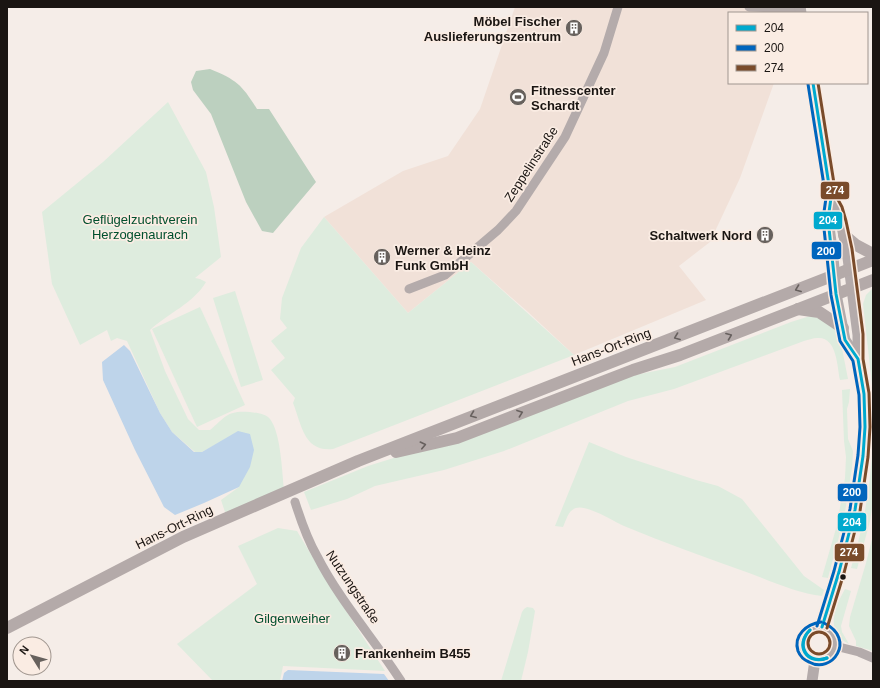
<svg xmlns="http://www.w3.org/2000/svg" width="880" height="688" font-family="Arial,sans-serif">
<style>
.built{fill:#f1e1d8}
.green{fill:#deecde}
.forest{fill:#bcd0bf}
.water{fill:#bed4ea}
.lines{fill:none;stroke-linecap:round;stroke-linejoin:round}
.minor{stroke:#b4abab;stroke-width:9}
.tertiary{stroke:#b4abab;stroke-width:11}
.secondary{stroke:#b4aaa9;stroke-width:12}
.bus-1-casing{stroke:#faece3;stroke-width:6}
.bus-2-casing{stroke:#faece3;stroke-width:6}
.bus-3-casing{stroke:#faece3;stroke-width:6}
.bus-1{stroke:#00a9ce;stroke-width:3}
.bus-2{stroke:#0065bd;stroke-width:3}
.bus-3{stroke:#7a4b2a;stroke-width:3}
.oneway{stroke:#67605e}
.bus-dot{fill:#1a1512;stroke:#faece3;stroke-width:1.5}
.labels{text-anchor:middle;dominant-baseline:central;stroke-width:3.5;stroke-linejoin:round;paint-order:stroke}
.poi-label{font-size:13px;font-weight:bold;fill:#1a1512;stroke:#faece3;text-anchor:start}
.street-label{font-size:13px;fill:#1a1512;stroke:#faece3}
.park-label{font-size:13px;fill:#004f2d;stroke:#faece3}
.line-badge{stroke:#faece3;stroke-width:1.5}
.badge-label{font-size:11px;text-anchor:middle;font-weight:bold;fill:#fff}
</style>
<rect width="100%" height="100%" fill="#f5ede8"/>
<path class="built" d="M 515,7 L 786,7 L 787,13 L 729,13 L 729,83 L 774,83 L 740,178 L 710,242 L 679,266 L 706,300 L 574,355 L 527,311 L 471,262 L 408,313 L 324,217 L 403,171 L 448,156 L 480,109 Z"/>
<g class="green">
<path d="M 168,102 L 206,172 L 214,207 L 221,257 L 195,278 L 200,279 L 206,282 C 194,303 167,314 150,330 L 165,371 L 188,419 L 199,430 L 210,430 C 226,416 228,410 250,412 C 257,413 266,414 270,419 C 281,433 282,472 284,489 L 226,515 L 221,500 L 239,487 L 217,444 L 202,452 L 195,452 L 172,432 L 160,413 L 127,341 L 117,338 L 111,341 L 107,330 L 80,345 L 52,284 L 42,212 L 103,162 Z"/>
<path d="M 324,217 L 408,313 L 471,262 L 574,355 L 333,449 C 304,452 302,426 293,403 L 295,398 L 271,370 L 285,358 L 271,341 L 287,328 L 280,319 L 282,298 L 301,248 Z"/>
<path d="M 873,288 L 873,394 L 863,304 L 866,295 Z"/>
<path d="M 235,291 L 263,380 L 241,387 L 213,298 Z"/>
<path d="M 200,307 L 245,405 L 197,427 L 152,329 Z"/>
<path d="M 810,316 L 826,320 L 839,333 L 848,379 L 840,380 C 837,366 837,336 817,338 C 813,338 808,340 804,341 L 674,389 L 628,401 L 504,451 L 444,470 L 375,486 L 347,499 L 311,510 L 304,492 L 368,466 L 416,451 L 635,375 L 675,367 L 791,322 Z"/>
<path d="M 850,389 L 849,402 L 847,409 L 848,439 L 853,451 L 852,468 L 844,518 L 829,574 L 828,578 L 822,577 L 837,525 L 845,478 L 846,457 L 844,441 L 842,390 Z"/>
<path d="M 589,442 L 626,457 L 696,480 L 718,486 L 742,499 L 804,576 L 824,590 L 822,596 C 799,594 771,581 749,573 C 707,558 665,543 624,526 C 613,521 586,504 576,508 C 568,510 566,521 563,527 L 555,526 Z"/>
<path d="M 873,443 L 873,503 L 870,521 L 857,569 L 851,568 C 864,525 870,488 873,443 Z"/>
<path d="M 278,528 L 297,531 L 330,586 L 385,671 L 283,666 L 280,681 L 213,681 L 177,644 L 257,584 L 238,546 Z"/>
<path d="M 873,535 L 873,617 C 870,630 873,639 873,651 L 856,646 L 856,641 L 849,626 L 850,617 L 866,563 Z"/>
<path d="M 845,589 L 851,591 L 841,626 L 842,632 L 849,644 C 824,631 835,607 845,589 Z"/>
<path d="M 527,607 L 533,608 L 535,611 L 528,652 L 521,681 L 501,681 L 522,612 L 524,609 Z"/>
</g>
<path class="forest" d="M 210,69 C 237,80 242,85 257,109 L 269,109 L 316,182 L 273,233 L 262,231 L 246,202 L 211,114 L 193,90 L 191,82 L 196,71 Z"/>
<g class="water">
<path d="M 124,345 L 130,351 L 160,413 L 172,432 L 194,452 L 202,452 L 238,431 L 250,434 L 254,450 L 250,467 L 239,487 L 204,503 L 175,515 L 164,507 L 135,450 L 103,380 L 102,362 Z"/>
<path d="M 288,670 L 384,674 L 389,681 L 282,681 L 284,673 Z"/>
</g>
<g class="lines">
<g class="minor">
<path d="M 749,7 L 801,9"/>
<path d="M 409,289 L 445,275 L 498,230 L 516,211 L 565,137 L 604,53 L 618,7"/>
<path d="M 295,502 C 301,521 307,539 317,556 C 340,601 374,639 401,681"/>
<path d="M 835,646 L 859,652 L 873,658"/>
</g>
<g class="tertiary">
<path d="M 800,7 L 801,13"/>
<path d="M 813,83 L 831,198 L 828,219 L 833,257 L 836,294 L 845,340 L 858,359"/>
<circle cx="819" cy="643" r="16"/>
<path d="M 822,627 L 839,572 L 855,510 L 863,456 L 865,427 L 864,394 L 858,359 L 858,335 L 847,250 L 841,222 L 837,209 L 831,198"/>
<path d="M 812,681 L 815,660"/>
</g>
<g class="secondary">
<path d="M 844,235 L 856,245 L 873,254"/>
<path d="M 798,309 L 819,312 L 843,328"/>
<path d="M 396,452 L 457,438 L 633,370 L 680,355 L 873,280"/>
<path d="M 7,628 L 183,537 L 358,461 L 873,260"/>
</g>
<defs>
<g id="bus-1">
<path d="M 813,83 L 831,198 L 828,219 L 836,294 L 845,340 L 858,359 L 864,394 L 865,427 L 863,456 L 855,510 L 839,572 L 822,627"/>
<path d="M 810,630 C 795,645 807,665 827,658"/>
<path d="M 810,630 C 794,645 807,666 827,658"/>
</g>
<g id="bus-2">
<path d="M 808,84 L 826,198 L 823,219 L 831,295 L 840,341 L 853,361 L 859,395 L 860,427 L 858,455 L 850,509 L 834,571 L 817,626"/>
<path d="M 821,622 C 807,624 793,635 798,651 C 800,656 804,660 809,662 C 832,675 857,639 824,623"/>
</g>
<g id="bus-3">
<path d="M 818,83 L 836,196 L 842,207 L 846,221 L 852,249 L 863,334 L 863,359 L 869,393 L 870,427 L 868,457 L 860,511 L 844,573 L 827,628"/>
<circle cx="819" cy="643" r="11"/>
</g>
</defs>
<use href="#bus-1" class="bus-1-casing"/>
<use href="#bus-2" class="bus-2-casing"/>
<use href="#bus-3" class="bus-3-casing"/>
<use href="#bus-1" class="bus-1"/>
<use href="#bus-2" class="bus-2"/>
<use href="#bus-3" class="bus-3"/>
</g>
<defs><path id="oneway-chevron" d="M-2-3.5L2.5 0L-2 3.5" fill="none" stroke-width="1.6" stroke-linecap="round" stroke-linejoin="round"/></defs>
<g class="oneway">
<use href="#oneway-chevron" transform="translate(798 289) rotate(159)"/>
<use href="#oneway-chevron" transform="translate(729 336) rotate(-21)"/>
<use href="#oneway-chevron" transform="translate(677 337) rotate(159)"/>
<use href="#oneway-chevron" transform="translate(520 413) rotate(-20)"/>
<use href="#oneway-chevron" transform="translate(473 415) rotate(159)"/>
<use href="#oneway-chevron" transform="translate(423 445) rotate(-13)"/>
</g>
<defs>
<symbol id="building-disc" viewBox="-11 -11 22 22"><circle r="9.5" fill="#67615d" stroke="#faece3"/><path d="M-4-6H4V6H1V3H-1V6H-4ZM-2.5-4.3h1.7v1.8h-1.7ZM.8-4.3h1.7v1.8H.8ZM-2.5-1h1.7V.8h-1.7ZM.8-1h1.7V.8H.8Z" fill="#fff"/></symbol>
<symbol id="stadium-disc" viewBox="-11 -11 22 22"><circle r="9.5" fill="#67615d" stroke="#faece3"/><path d="M0-5a6.5 5 0 1 0 0 10a6.5 5 0 1 0 0-10ZM-3.5-1.8h7v3.6h-7Z" fill="#fff"/></symbol>
</defs>
<g fill-rule="evenodd">
<use href="#building-disc" x="564" y="18" width="20" height="20"/>
<use href="#stadium-disc" x="508" y="87" width="20" height="20"/>
<use href="#building-disc" x="755" y="225" width="20" height="20"/>
<use href="#building-disc" x="372" y="247" width="20" height="20"/>
<use href="#building-disc" x="332" y="643" width="20" height="20"/>
</g>
<circle class="bus-dot" cx="843" cy="577" r="3.5"/>
<g class="labels">
<g class="poi-label">
<text x="561" y="21" text-anchor="end">Möbel Fischer<tspan x="561" dy="15">Auslieferungszentrum</tspan></text>
<text x="531" y="90">Fitnesscenter<tspan x="531" dy="15">Schardt</tspan></text>
<text x="752" y="235" text-anchor="end">Schaltwerk Nord</text>
<text x="395" y="250">Werner &amp; Heinz<tspan x="395" dy="15">Funk GmbH</tspan></text>
<text x="355" y="653">Frankenheim B455</text>
</g>
<g class="street-label">
<text transform="translate(531 164) rotate(-57)">Zeppelinstraße</text>
<text transform="translate(611 347) rotate(-21)">Hans-Ort-Ring</text>
<text transform="translate(174 527) rotate(-26)">Hans-Ort-Ring</text>
<text transform="translate(353 587) rotate(56)">Nutzungstraße</text>
</g>
<g class="park-label">
<text x="140" y="219">Geflügelzuchtverein<tspan x="140" dy="15">Herzogenaurach</tspan></text>
<text x="292" y="618">Gilgenweiher</text>
</g>
</g>
<g class="line-badge">
<rect x="820" y="181" width="30" height="19" rx="4" fill="#7a4b2a"/>
<rect x="813" y="211" width="30" height="19" rx="4" fill="#00a9ce"/>
<rect x="811" y="241" width="31" height="19" rx="4" fill="#0065bd"/>
<rect x="837" y="483" width="31" height="19" rx="4" fill="#0065bd"/>
<rect x="837" y="512" width="30" height="20" rx="4" fill="#00a9ce"/>
<rect x="834" y="543" width="31" height="19" rx="4" fill="#7a4b2a"/>
</g>
<g class="badge-label">
<text x="835" y="194">274</text>
<text x="828" y="224">204</text>
<text x="826" y="255">200</text>
<text x="852" y="496">200</text>
<text x="852" y="526">204</text>
<text x="849" y="556">274</text>
</g>
<rect width="880" height="688" fill="none" stroke="#1a1512" stroke-width="16"/>
<rect x="728" y="12" width="140" height="72" fill="#faece3" stroke="#a0968f"/>
<rect x="736" y="25" width="20" height="6" fill="#00a9ce" stroke="#a0968f"/>
<text x="764" y="32" font-size="12" fill="#1a1512">204</text>
<rect x="736" y="45" width="20" height="6" fill="#0065bd" stroke="#a0968f"/>
<text x="764" y="52" font-size="12" fill="#1a1512">200</text>
<rect x="736" y="65" width="20" height="6" fill="#7a4b2a" stroke="#a0968f"/>
<text x="764" y="72" font-size="12" fill="#1a1512">274</text>
<g transform="translate(32 656) rotate(307)"><circle r="19" fill="#faece3" stroke="#a0968f"/>
<path d="M0-3L7 15L0 10L-7 15Z" fill="#67615d"/>
<text y="-6" font-size="11" font-weight="bold" text-anchor="middle" fill="#1a1512">N</text>
</g>
</svg>
